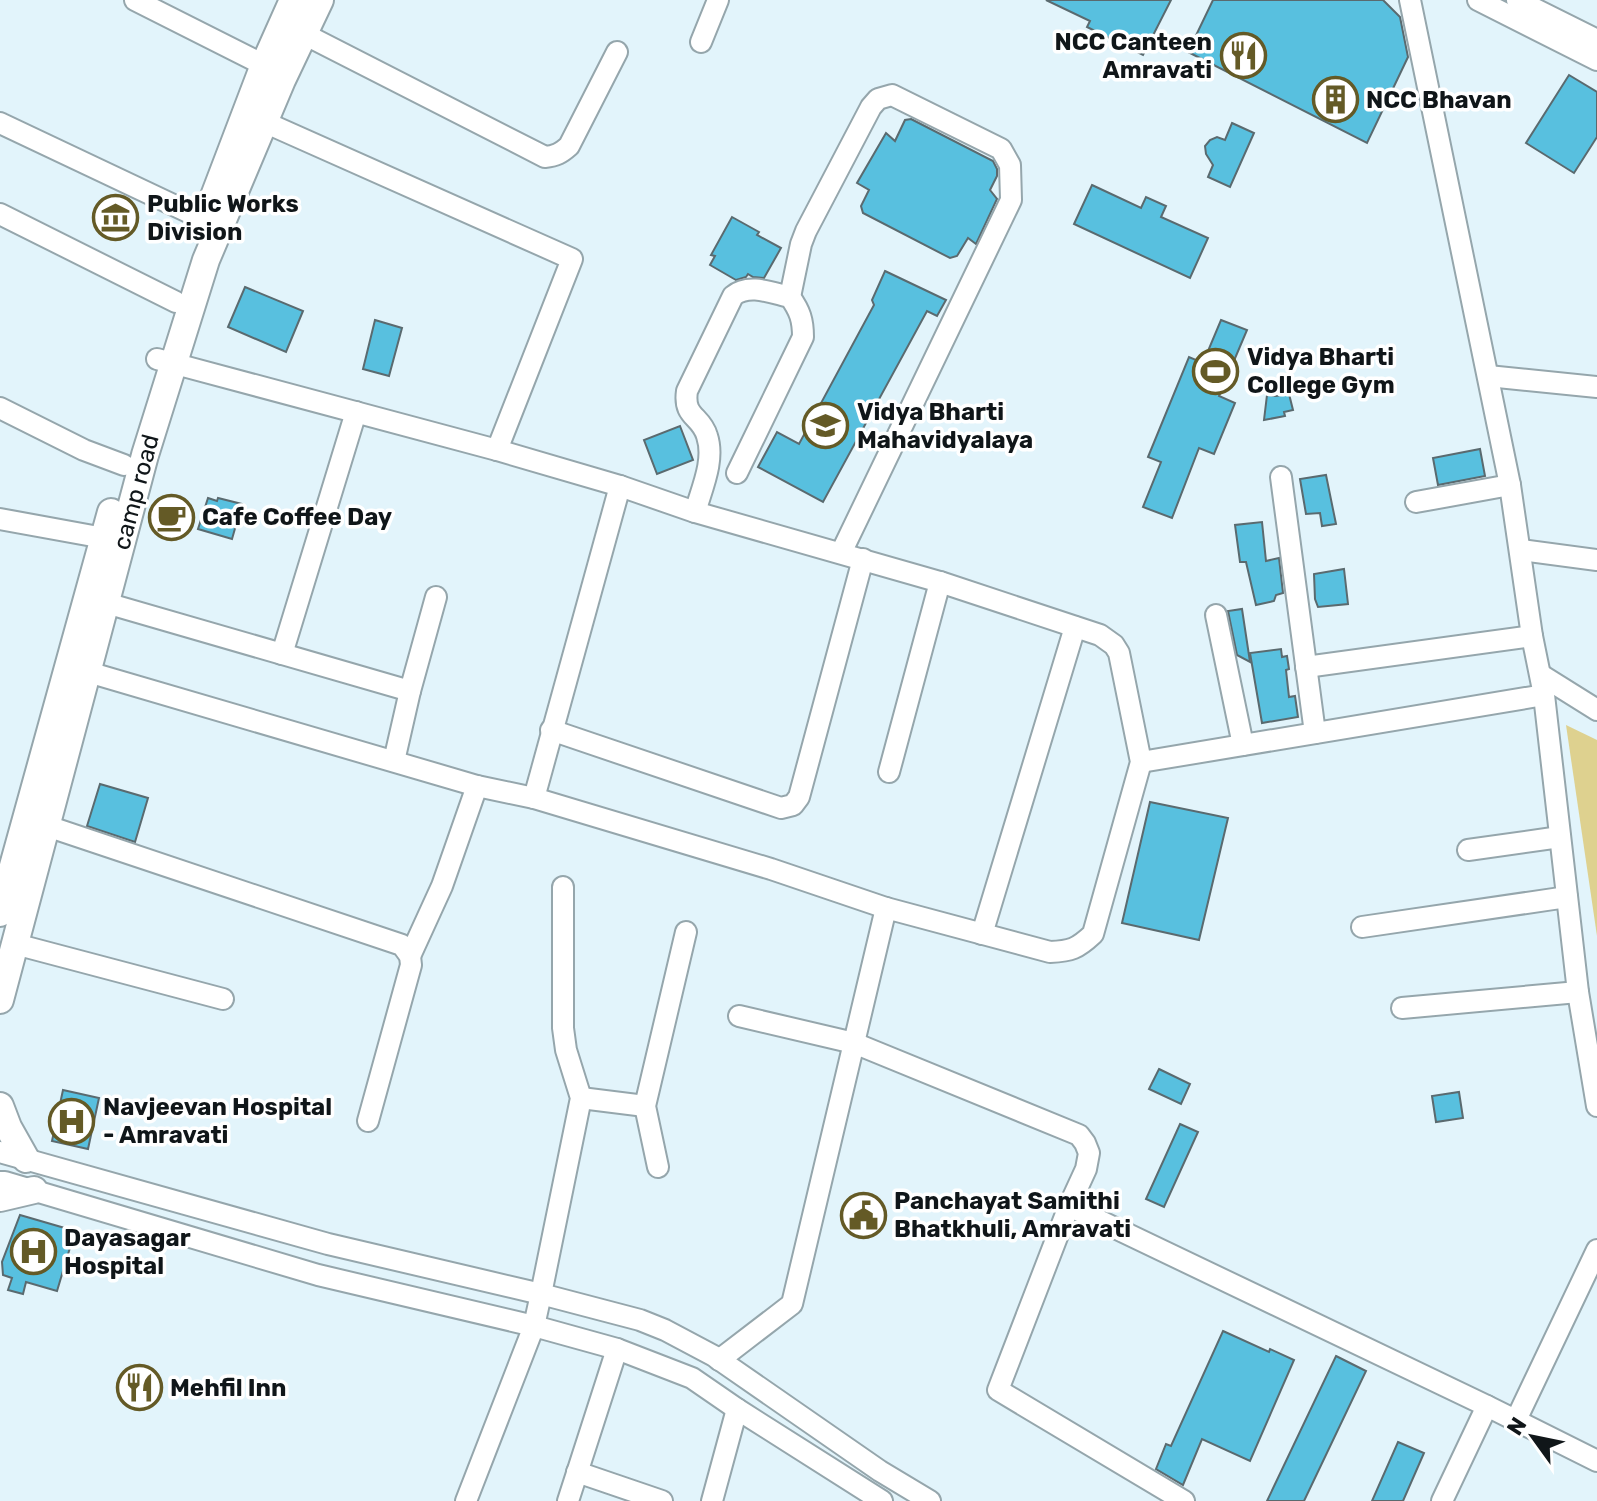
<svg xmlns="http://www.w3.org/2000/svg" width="1597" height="1501" font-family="Rubik,sans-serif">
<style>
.green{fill:#ded18f}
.building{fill:#58c0df;stroke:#5a6a6f;stroke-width:2}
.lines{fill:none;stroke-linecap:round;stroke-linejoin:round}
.minor-casing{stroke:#95a6ac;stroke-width:24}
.major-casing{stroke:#95a6ac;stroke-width:30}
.minor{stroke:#fff;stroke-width:20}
.major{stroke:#fff;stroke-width:26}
.labels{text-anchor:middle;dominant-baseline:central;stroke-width:7;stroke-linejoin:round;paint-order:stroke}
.poi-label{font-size:24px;font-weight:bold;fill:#101619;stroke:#fff;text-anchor:start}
.street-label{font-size:24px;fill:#101619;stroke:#fff}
</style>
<rect width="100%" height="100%" fill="#e2f4fb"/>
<path class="green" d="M 1566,725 L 1597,740 L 1597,936 Z"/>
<g class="building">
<path d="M 1046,0 L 1171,0 L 1143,55 L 1087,27 L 1090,21 Z"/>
<path d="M 1213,0 L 1383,0 L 1400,17 L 1408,57 L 1367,143 L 1188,52 Z"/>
<path d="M 1569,75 L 1597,92 L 1597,137 L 1574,173 L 1526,143 Z"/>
<path d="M 911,119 L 993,161 L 997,169 L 997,176 L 990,190 L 997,199 L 976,244 L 968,238 L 957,256 L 950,258 L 863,213 L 861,206 L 869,190 L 857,183 L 886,133 L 895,141 L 905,120 Z"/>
<path d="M 1232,123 L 1254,133 L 1230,187 L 1208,177 L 1213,165 L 1206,154 L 1205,146 L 1210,140 L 1217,137 L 1225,140 Z"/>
<path d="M 1092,185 L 1141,208 L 1146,197 L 1166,206 L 1161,217 L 1208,238 L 1190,278 L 1074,224 Z"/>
<path d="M 732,217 L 759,232 L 757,235 L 781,248 L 764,278 L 753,277 L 748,274 L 746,277 L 736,280 L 710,265 L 715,256 L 711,255 Z"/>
<path d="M 885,271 L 946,300 L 937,316 L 927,311 L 823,502 L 758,467 L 777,432 L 799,444 L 874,305 L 872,300 Z"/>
<path d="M 245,287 L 303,311 L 286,352 L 228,327 Z"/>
<path d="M 375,320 L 402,328 L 389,376 L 363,369 Z"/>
<path d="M 1221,320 L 1247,330 L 1219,396 L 1235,403 L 1214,454 L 1199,448 L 1172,518 L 1143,507 L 1161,462 L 1148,457 L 1189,357 L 1203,363 Z"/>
<path d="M 1289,394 L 1293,410 L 1284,412 L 1285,416 L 1264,420 L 1267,395 L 1276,396 Z"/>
<path d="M 680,426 L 693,460 L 657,474 L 644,440 Z"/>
<path d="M 1480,449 L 1485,476 L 1438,485 L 1433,458 Z"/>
<path d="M 1326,475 L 1336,524 L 1322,526 L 1320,513 L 1306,514 L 1300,479 Z"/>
<path d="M 208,498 L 217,501 L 218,498 L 242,504 L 232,539 L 198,529 Z"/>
<path d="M 1262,522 L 1266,561 L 1279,558 L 1283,593 L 1276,595 L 1274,601 L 1256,605 L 1246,562 L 1240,562 L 1235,525 Z"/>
<path d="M 1344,569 L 1348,604 L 1318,607 L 1315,599 L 1314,574 Z"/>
<path d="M 1242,609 L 1250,662 L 1237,655 L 1228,611 Z"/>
<path d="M 1281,649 L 1282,657 L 1287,656 L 1289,669 L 1286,670 L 1289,697 L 1295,696 L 1298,717 L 1262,723 L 1250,653 Z"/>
<path d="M 100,784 L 148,798 L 135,842 L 87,826 Z"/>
<path d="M 1150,802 L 1228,818 L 1199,940 L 1122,923 Z"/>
<path d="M 1159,1069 L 1190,1084 L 1181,1104 L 1149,1089 Z"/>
<path d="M 63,1090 L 99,1098 L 88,1149 L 52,1141 Z"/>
<path d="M 1459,1092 L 1463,1118 L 1436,1122 L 1432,1096 Z"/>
<path d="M 1180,1124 L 1198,1132 L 1164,1207 L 1146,1199 Z"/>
<path d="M 20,1215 L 75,1231 L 57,1291 L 26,1282 L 23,1294 L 8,1290 L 12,1278 L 3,1275 L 2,1262 Z"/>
<path d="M 1223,1331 L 1269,1352 L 1270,1349 L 1294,1360 L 1250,1461 L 1202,1439 L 1183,1485 L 1156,1469 L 1166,1444 L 1171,1446 Z"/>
<path d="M 1336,1356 L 1366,1371 L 1304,1501 L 1267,1501 Z"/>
<path d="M 1398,1442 L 1424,1453 L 1403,1501 L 1372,1501 Z"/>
</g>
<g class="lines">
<defs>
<g id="minor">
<path d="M 135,0 L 264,65"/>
<path d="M 1410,0 L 1510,485 L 1532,636 L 1544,695 L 1578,992 L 1597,1106"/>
<path d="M 1478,0 L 1597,60"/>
<path d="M 1517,0 L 1597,40"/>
<path d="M 304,34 L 545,157 C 556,156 561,153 569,146 L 617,52"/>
<path d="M 701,42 L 718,0"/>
<path d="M 253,117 L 572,259 L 497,450"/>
<path d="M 0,123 L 205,220"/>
<path d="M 0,214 L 176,302"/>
<path d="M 790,297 L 801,244 L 806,231 L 871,107 L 878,99 L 892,95 L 1001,149 L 1010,165 L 1011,200 L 841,553"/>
<path d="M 1488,376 L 1597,387"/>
<path d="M 0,408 L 84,450 L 124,465"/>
<path d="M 1281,477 L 1315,733"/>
<path d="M 1416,502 L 1510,485"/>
<path d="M 695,512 C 702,488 715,460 707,436 C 701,415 683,418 687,391 L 733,296 C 749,283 772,293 790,297 C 800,311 803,320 803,337 L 737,473"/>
<path d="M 0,519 L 104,538"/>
<path d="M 1521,550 L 1597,560"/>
<path d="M 106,603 L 410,691"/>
<path d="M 1216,615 L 1243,745"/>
<path d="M 282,654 L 356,412"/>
<path d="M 1306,667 L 1532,636"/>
<path d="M 88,672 L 477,786 L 534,798 L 771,869 L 886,908 L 1050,952 C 1071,951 1077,949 1093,934 L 1141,762 L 1119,653 L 1114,645 L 1100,635 L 940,582 L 695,512 L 620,486 L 497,450 L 157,359"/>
<path d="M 1541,675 L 1597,710"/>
<path d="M 551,730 L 781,808 L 793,805 L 799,797 L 863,559"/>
<path d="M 394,761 L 410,691 L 436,597"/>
<path d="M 1141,762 L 1544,695"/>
<path d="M 889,772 L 940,582"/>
<path d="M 534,798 L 620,486"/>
<path d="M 47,826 L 402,945 L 410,956 L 411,965 L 368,1121"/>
<path d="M 1468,850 L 1560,837"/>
<path d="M 1362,927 L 1567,897"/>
<path d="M 982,934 L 1075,627"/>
<path d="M 15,944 L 223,999"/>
<path d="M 410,956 L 442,886 L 477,786"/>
<path d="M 1402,1008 L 1578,992"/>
<path d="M 739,1016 L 854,1043 L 1079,1135 L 1085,1143 L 1089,1153 L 1086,1169 L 1069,1206 L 998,1390 L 1184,1501"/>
<path d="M 581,1098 L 645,1106"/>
<path d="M 0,1152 L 328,1244 L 541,1294 L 640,1320 L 665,1330 L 714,1356 L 880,1471 L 930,1501"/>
<path d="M 658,1167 L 645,1106 L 686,932"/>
<path d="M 0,1182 L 5,1182 L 318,1275 L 534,1326 L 617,1349 L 692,1378 L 737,1409 L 882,1501"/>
<path d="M 1069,1206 L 1487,1406 L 1597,1461"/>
<path d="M 719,1360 L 792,1304 L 886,908"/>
<path d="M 1516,1420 L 1597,1250"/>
<path d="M 577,1472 L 662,1501"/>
<path d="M 466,1501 L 534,1326 L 541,1294 L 581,1098 L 566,1050 L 563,1028 L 563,887"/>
<path d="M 568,1501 L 617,1349"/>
<path d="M 712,1501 L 737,1409"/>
<path d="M 1442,1501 L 1487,1406"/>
</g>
<g id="major">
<path d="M 208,212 L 264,65 L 293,0"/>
<path d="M 0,913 L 111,512"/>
<path d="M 0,1000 L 145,455 L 206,260 L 282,80 L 320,0"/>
<path d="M 0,1106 L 8,1127 L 26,1159"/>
<path d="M 0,1198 L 34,1190"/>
</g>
</defs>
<use href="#minor" class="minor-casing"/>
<use href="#major" class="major-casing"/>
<use href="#minor" class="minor"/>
<use href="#major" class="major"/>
</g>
<defs>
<symbol id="restaurant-ring" viewBox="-11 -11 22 22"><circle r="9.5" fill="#fff" stroke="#645a26" stroke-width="1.5"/><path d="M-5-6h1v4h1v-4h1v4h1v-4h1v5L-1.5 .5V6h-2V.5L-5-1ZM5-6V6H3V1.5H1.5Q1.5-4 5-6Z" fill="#645a26"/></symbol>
<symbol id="building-ring" viewBox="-11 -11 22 22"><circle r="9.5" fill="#fff" stroke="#645a26" stroke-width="1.5"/><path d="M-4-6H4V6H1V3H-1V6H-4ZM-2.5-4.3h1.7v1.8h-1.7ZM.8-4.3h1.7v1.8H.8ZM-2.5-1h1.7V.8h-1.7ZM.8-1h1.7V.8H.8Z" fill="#645a26"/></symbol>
<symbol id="museum-ring" viewBox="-11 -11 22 22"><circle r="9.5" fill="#fff" stroke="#645a26" stroke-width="1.5"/><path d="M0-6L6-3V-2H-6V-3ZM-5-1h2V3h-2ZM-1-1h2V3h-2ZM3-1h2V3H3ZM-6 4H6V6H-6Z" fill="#645a26"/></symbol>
<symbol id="stadium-ring" viewBox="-11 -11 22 22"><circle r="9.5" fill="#fff" stroke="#645a26" stroke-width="1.5"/><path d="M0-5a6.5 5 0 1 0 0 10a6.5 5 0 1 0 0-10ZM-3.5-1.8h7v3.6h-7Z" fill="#645a26"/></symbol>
<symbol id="university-ring" viewBox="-11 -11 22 22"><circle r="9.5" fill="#fff" stroke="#645a26" stroke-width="1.5"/><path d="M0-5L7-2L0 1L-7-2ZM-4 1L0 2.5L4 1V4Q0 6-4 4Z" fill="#645a26"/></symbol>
<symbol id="cafe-ring" viewBox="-11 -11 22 22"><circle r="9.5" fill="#fff" stroke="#645a26" stroke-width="1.5"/><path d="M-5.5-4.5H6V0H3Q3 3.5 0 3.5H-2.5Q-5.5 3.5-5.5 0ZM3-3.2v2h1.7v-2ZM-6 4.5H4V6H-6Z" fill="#645a26"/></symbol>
<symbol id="hospital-ring" viewBox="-11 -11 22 22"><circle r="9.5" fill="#fff" stroke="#645a26" stroke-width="1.5"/><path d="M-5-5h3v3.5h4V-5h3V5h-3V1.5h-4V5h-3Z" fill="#645a26"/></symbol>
<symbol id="civic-ring" viewBox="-11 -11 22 22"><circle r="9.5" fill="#fff" stroke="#645a26" stroke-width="1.5"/><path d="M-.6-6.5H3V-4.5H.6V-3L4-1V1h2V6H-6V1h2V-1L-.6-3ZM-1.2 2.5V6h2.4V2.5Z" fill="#645a26"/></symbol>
</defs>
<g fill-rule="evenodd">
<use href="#restaurant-ring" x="1218" y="30" width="51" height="51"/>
<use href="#building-ring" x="1310" y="74" width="51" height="51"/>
<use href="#museum-ring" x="90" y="192" width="51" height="51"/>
<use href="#stadium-ring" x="1190" y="346" width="51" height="51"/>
<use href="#university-ring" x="800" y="400" width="51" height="51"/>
<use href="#cafe-ring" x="146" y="492" width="51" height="51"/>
<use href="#hospital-ring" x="46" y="1096" width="51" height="51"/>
<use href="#civic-ring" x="838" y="1190" width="51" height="51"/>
<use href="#hospital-ring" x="8" y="1226" width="51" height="51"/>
<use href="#restaurant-ring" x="114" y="1362" width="51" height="51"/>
</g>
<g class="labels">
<g class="poi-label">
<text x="1212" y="42" text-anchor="end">NCC Canteen<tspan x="1212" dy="28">Amravati</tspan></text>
<text x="1366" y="100">NCC Bhavan</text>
<text x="147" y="204">Public Works<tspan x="147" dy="28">Division</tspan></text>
<text x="1247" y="357">Vidya Bharti<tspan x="1247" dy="28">College Gym</tspan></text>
<text x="857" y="412">Vidya Bharti<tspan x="857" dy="28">Mahavidyalaya</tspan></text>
<text x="202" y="517">Cafe Coffee Day</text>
<text x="103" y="1107">Navjeevan Hospital<tspan x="103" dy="28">- Amravati</tspan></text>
<text x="894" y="1201">Panchayat Samithi<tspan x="894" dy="28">Bhatkhuli, Amravati</tspan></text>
<text x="64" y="1238">Dayasagar<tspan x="64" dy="28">Hospital</tspan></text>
<text x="170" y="1388">Mehfil Inn</text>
</g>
<g class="street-label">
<text transform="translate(136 492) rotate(-75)">camp road</text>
</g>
</g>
<g transform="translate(1533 1437) rotate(303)" stroke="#ffffff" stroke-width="6" paint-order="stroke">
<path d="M0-6L14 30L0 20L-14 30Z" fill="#101619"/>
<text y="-12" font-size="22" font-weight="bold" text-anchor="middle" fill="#101619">N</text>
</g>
</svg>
